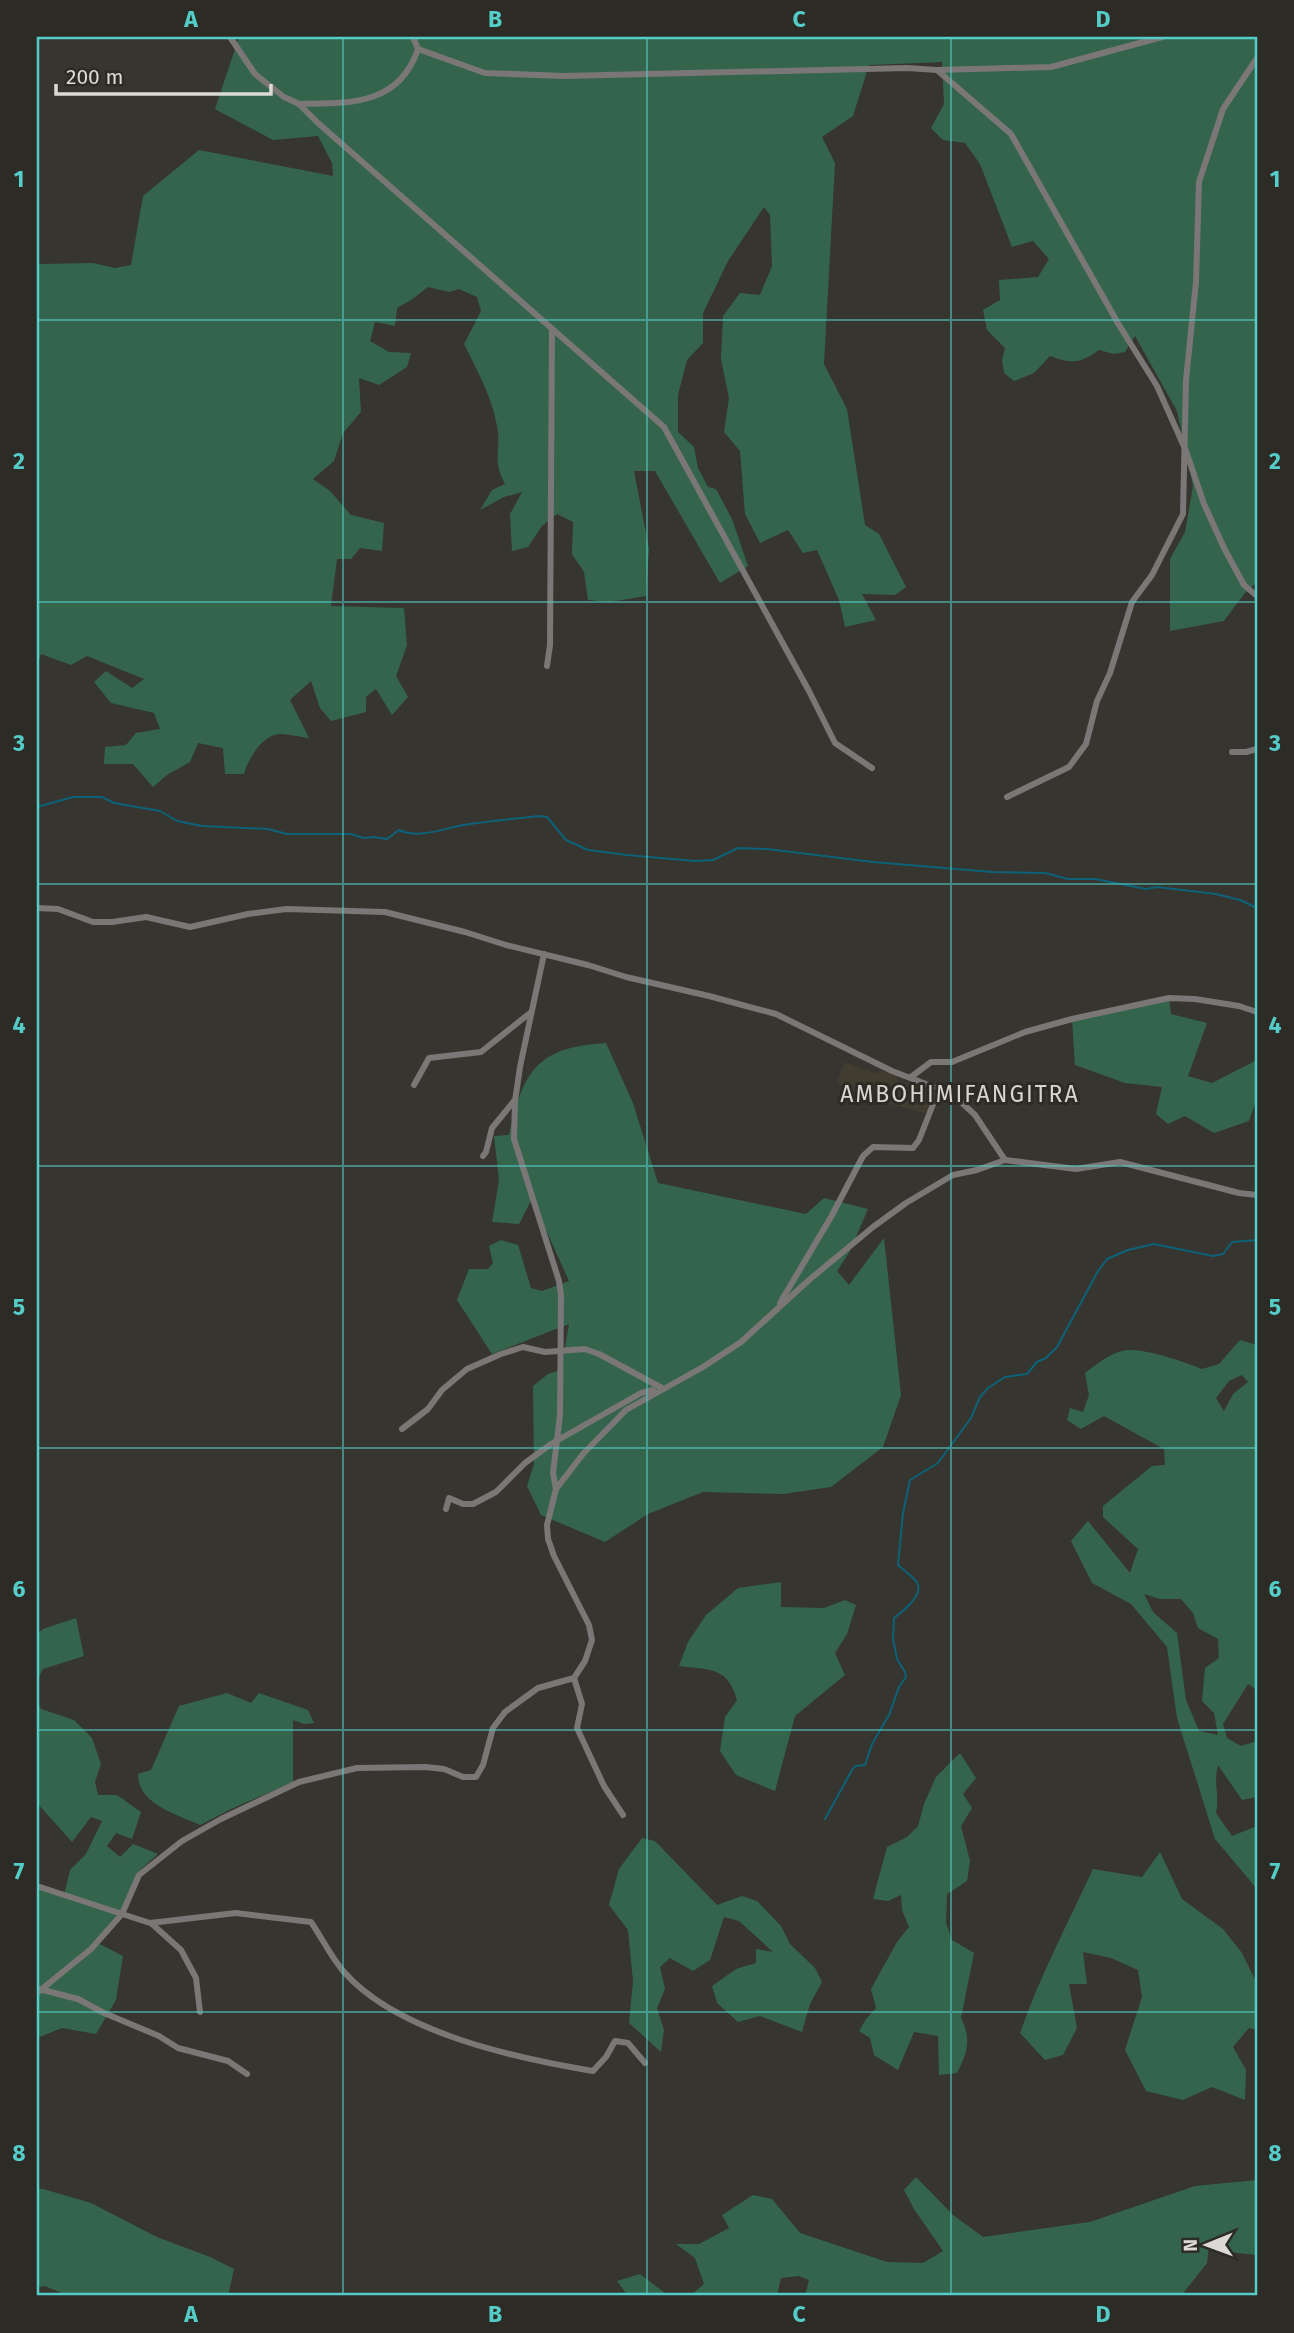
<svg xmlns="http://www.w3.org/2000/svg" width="1294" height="2333" font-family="'Fira Sans',sans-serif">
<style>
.built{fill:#403c30}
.green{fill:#34654c;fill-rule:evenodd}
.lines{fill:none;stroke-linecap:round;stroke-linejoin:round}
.stream{stroke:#0c6278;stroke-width:2}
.street{stroke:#7a7776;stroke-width:6}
.grid{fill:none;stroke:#54cdc8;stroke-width:2;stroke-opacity:0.55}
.labels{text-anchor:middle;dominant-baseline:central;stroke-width:6;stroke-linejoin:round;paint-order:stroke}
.quarter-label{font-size:23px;letter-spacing:2px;fill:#d8d6cf;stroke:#2d2b25}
.neatline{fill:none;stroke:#54cdc8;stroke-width:2.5}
.grid-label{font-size:23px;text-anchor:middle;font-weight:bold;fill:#54cdc8}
</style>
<rect width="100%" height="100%" fill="#37352f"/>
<path class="built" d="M 844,1062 L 878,1074 L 880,1070 L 897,1076 L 897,1080 L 929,1089 L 934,1092 L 926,1113 L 860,1097 L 837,1082 Z"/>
<g class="green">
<path d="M 239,37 L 1257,37 L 1257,582 L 1244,594 L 1224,621 L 1170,631 L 1170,559 L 1185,532 L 1193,486 L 1177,411 L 1135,336 L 1125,352 L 1114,354 L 1099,350 C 1079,364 1072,364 1050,356 L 1034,373 L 1014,381 L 1004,373 L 1002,360 L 1005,348 L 987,330 L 983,310 L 1000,300 L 999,280 L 1038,277 L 1049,259 L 1033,241 L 1012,247 L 980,164 L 965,143 L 943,140 L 931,128 L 944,104 L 942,62 L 869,65 L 853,116 L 822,137 L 835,163 L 824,364 L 847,409 L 865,525 L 879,534 L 906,587 L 895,595 L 862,594 L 876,620 L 845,627 L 839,600 L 817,550 L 803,553 L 788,530 L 760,543 L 745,514 L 740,451 L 724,432 L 729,398 L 721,359 L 723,316 L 740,293 L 760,295 L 772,266 L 770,215 L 764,207 L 728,261 L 703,313 L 703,343 L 687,360 L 678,395 L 678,432 L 694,447 L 698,468 L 708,487 L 716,489 L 732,519 L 748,566 L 720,583 L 655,471 L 634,471 L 649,549 L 646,596 L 609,602 L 588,600 L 584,572 L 572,554 L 573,522 L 557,514 L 542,526 L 528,547 L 512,551 L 510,514 L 522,492 L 504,497 L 480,510 L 492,490 L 505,484 C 491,457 502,451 497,426 C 492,397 477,370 464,344 L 481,311 L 477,297 L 459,289 L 449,292 L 428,287 L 411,300 L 397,308 L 395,326 L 375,322 L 370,341 L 389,352 L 411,353 L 407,367 L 379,385 L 359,378 L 361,412 L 343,433 L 334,461 L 313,479 L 330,491 L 351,515 L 384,523 L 382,551 L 360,548 L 351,559 L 337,559 L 331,606 L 404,608 L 407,645 L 396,676 L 408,697 L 392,715 L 376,689 L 366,697 L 366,712 L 331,721 L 320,708 L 311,681 L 290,700 L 309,738 C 300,737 289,734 280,734 C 262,735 248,759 244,774 L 225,774 L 223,748 L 198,743 L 190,762 L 167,775 L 153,787 L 133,764 L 104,764 L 105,747 L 126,745 L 136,733 L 160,729 L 154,713 L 111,703 L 94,682 L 106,671 L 132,688 L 144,679 L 87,656 L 71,665 L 41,654 L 37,665 L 37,263 L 40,264 L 93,263 L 115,268 L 131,265 L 143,196 L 199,150 L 333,176 L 332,163 L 318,136 L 273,140 L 215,109 Z"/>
<path d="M 1169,998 L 1171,1014 L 1207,1023 L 1188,1076 L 1212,1083 L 1257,1060 L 1257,1098 L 1249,1121 L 1214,1133 L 1185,1116 L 1168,1124 L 1156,1114 L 1162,1087 L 1125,1083 L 1075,1065 L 1072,1020 Z"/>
<path d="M 606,1043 L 633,1103 L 658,1183 L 806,1214 L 824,1198 L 868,1209 L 849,1253 L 837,1271 L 849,1285 L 884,1238 L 901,1395 L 883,1447 L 831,1487 L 783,1494 L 703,1492 L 648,1514 L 605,1542 L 541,1515 L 527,1486 L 534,1464 L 533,1386 L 548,1374 L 561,1370 L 569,1324 L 492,1354 L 457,1300 L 469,1269 L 488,1269 L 493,1263 L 489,1246 L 501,1240 L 518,1245 L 531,1288 L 542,1291 L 569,1281 L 532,1199 L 519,1224 L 492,1222 L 499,1180 L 494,1136 L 509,1135 C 523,1071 537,1047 606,1043 Z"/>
<path d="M 1240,1340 L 1257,1345 L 1257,1690 L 1248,1684 L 1223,1724 L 1227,1738 L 1241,1746 L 1257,1741 L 1257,1738 L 1257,1797 L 1242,1800 L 1218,1765 C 1213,1785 1220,1793 1216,1813 L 1232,1836 L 1257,1826 L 1257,1889 L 1215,1839 L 1177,1718 L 1167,1647 L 1131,1604 L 1092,1583 L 1071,1541 L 1088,1521 L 1130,1573 L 1138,1549 L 1103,1517 L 1103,1506 L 1152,1466 L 1165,1465 L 1164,1449 L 1104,1416 L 1081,1429 L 1067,1420 L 1070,1408 L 1083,1412 L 1089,1395 L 1085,1373 C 1097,1364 1113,1351 1128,1350 C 1147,1349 1185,1362 1202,1369 L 1219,1364 ZM 1242,1375 L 1248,1382 L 1233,1394 L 1224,1411 L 1216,1398 L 1229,1381 ZM 1144,1594 L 1160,1599 L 1181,1599 L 1193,1613 L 1198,1628 L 1218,1639 L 1219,1658 L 1205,1668 L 1202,1701 L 1214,1713 L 1218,1735 L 1199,1731 L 1186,1700 L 1177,1633 L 1153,1612 Z"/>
<path d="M 781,1582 L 781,1607 L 824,1608 L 845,1600 L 856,1605 L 847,1634 L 835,1653 L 845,1675 L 795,1716 L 775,1791 L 736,1775 L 720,1751 L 725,1717 L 737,1700 C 728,1666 708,1670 679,1666 L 688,1642 L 706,1615 L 738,1588 Z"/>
<path d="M 76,1618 L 84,1656 L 43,1669 L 37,1680 L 37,1634 L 43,1629 Z"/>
<path d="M 227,1693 L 251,1703 L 259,1693 L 308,1710 L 314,1723 L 304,1724 L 293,1720 L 293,1782 L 231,1809 L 200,1825 C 177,1814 138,1805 138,1774 L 151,1770 L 179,1706 Z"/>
<path d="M 37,1701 L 41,1709 L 74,1720 L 92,1738 L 101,1764 L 95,1782 L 98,1795 L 117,1795 L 141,1812 L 132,1839 L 116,1833 L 107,1846 L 120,1857 L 133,1844 L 158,1854 L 140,1870 L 126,1905 L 96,1942 L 123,1956 L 116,2000 L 96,2034 L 62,2028 L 37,2038 L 37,1886 L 64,1895 L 70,1870 L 86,1854 L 102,1821 L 91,1817 L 72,1842 L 37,1803 Z"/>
<path d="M 960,1753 L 976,1778 L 963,1794 L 972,1808 L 961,1826 L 970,1861 L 967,1881 L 947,1894 L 946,1923 L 952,1940 L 974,1953 L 961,2018 C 972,2039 967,2054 957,2073 L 939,2075 L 938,2036 L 914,2032 L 898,2070 L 874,2055 L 870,2038 L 859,2031 L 866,2019 L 876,2008 L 871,1989 L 897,1942 L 909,1927 L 902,1910 L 901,1895 L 888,1901 L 873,1899 L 887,1847 L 907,1837 L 918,1826 L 924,1804 L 936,1777 Z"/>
<path d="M 642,1838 L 655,1841 L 717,1905 L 742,1896 L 757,1901 L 781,1926 L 790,1944 L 815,1968 L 822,1982 L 810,2004 L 802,2032 L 760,2016 L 738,2022 L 717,2003 L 712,1986 L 736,1969 L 756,1963 L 756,1949 L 773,1952 L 739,1921 L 724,1917 L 710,1960 L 693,1971 L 670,1958 L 660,1967 L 665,1989 L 657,2008 L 664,2030 L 661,2052 L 629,2023 L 633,1981 L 628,1930 L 609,1905 L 619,1869 Z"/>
<path d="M 1160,1852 L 1182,1899 L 1223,1929 L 1242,1953 L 1257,1984 L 1257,2030 L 1249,2028 L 1233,2047 L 1246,2070 L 1245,2100 L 1212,2087 L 1183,2100 L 1146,2091 L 1125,2050 L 1142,1997 L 1138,1970 L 1111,1958 L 1083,1952 L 1087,1984 L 1069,1984 L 1077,2028 L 1063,2055 L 1045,2060 L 1020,2033 C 1039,1978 1068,1923 1093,1869 L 1142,1877 Z"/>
<path d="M 916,2177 L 953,2215 L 983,2237 L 1090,2222 L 1195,2186 L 1257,2180 L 1257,2255 L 1237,2253 L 1209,2245 L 1207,2263 L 1181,2296 L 805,2296 L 809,2280 L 799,2276 L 781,2278 L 777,2296 L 690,2296 L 704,2284 L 695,2258 L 676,2244 L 699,2244 L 729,2228 L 722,2215 L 753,2195 L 772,2199 L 800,2233 L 887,2262 L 923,2263 L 943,2251 L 914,2209 L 904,2190 Z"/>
<path d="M 37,2189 L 43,2189 L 91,2203 L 157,2237 L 210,2257 L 234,2269 L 228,2296 L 69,2296 L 45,2286 L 37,2287 Z"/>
<path d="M 640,2274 L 669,2296 L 628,2296 L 617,2281 Z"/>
</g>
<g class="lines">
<g class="stream">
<path d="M 37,807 L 73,797 L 102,797 L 114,803 L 160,811 L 177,821 L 202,826 L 268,829 L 287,834 L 350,834 L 364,838 L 374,837 L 387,839 L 399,830 C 418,839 443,829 463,825 C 488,821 514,819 539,816 L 547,817 L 566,840 L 588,850 L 627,855 L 695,861 L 713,860 L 738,848 L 767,849 L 873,862 L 992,872 L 1045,873 L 1068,879 L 1095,879 L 1146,889 L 1157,887 L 1216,894 L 1240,900 L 1257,908"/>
<path d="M 825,1819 L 852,1770 L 855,1766 L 865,1765 L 872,1744 L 889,1715 L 899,1687 L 906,1677 L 905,1672 L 897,1659 L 893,1639 L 894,1618 C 903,1611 926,1594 916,1581 C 911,1575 903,1570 898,1565 L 903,1513 L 910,1480 L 938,1463 L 971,1418 L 980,1397 L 988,1388 L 1005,1377 L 1027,1374 L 1037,1362 L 1046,1358 L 1057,1347 L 1098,1271 L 1107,1259 L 1128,1250 L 1154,1244 L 1213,1256 L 1223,1254 L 1232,1242 L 1257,1240"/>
</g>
<g class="street">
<path d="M 230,37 L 255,74 L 284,97 L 299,104 L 318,123 L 664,427 L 809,691 L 835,743 L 872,768"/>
<path d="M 413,37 L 418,49 L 485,73 L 564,76 L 907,68 L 937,70 L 1011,134 L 1119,325 L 1157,386 L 1186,451 L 1204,504 L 1224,548 L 1244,585 L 1257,596"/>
<path d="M 937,70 L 1051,67 L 1162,37"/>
<path d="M 299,104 C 349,103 399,106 418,49"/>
<path d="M 547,666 L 550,645 L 552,329"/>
<path d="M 1232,752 L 1246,752 L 1257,749"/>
<path d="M 1007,797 L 1069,767 L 1086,744 L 1097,701 L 1110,673 L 1132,602 L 1152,575 L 1183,514 L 1186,380 L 1196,282 L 1199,182 L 1223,109 L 1257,58"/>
<path d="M 37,908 L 58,909 L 93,922 L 112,922 L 146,917 L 190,927 L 248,914 L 286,909 L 385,912 L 465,932 L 506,945 L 588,965 L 626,977 L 709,996 L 776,1014 L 892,1071 L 939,1089 L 961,1102 L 975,1115 L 1005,1160 L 977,1170 L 953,1175 L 906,1203 L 873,1227 L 809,1280 L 741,1342 L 703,1367 L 626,1410 L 583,1454 L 556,1489 L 547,1525 L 548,1539 L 554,1556 L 589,1625 L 592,1640 L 585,1661 L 574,1678 L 538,1688 L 505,1712 L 493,1728 L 483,1765 L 476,1777 L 463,1777 L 444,1769 L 425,1767 L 357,1768 L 299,1782 L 221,1819 L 182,1841 L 139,1875 L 122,1914 L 37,1886"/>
<path d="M 544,954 L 520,1067 L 515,1101 L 514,1139 L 559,1281 L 561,1295 L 560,1415 L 553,1473 L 556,1489"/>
<path d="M 911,1077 L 931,1062 L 952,1062 L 1025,1032 L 1072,1019 L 1169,998 L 1195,999 L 1239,1006 L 1257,1012"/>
<path d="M 414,1085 L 429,1058 L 481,1052 L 530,1013"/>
<path d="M 483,1156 L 486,1152 L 492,1128 L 514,1101"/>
<path d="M 1005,1160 L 1076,1169 L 1120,1162 L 1239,1193 L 1257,1195"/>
<path d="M 780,1303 L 831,1217 L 863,1156 L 873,1147 L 913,1148 L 919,1140 L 939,1089"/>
<path d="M 402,1429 L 428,1409 L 442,1390 L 467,1369 L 501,1354 L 523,1347 L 545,1352 L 585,1349 L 599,1354 L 662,1388"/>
<path d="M 446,1509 L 449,1498 L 463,1504 L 473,1504 L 496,1492 L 525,1463 L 551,1444 L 641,1393 L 653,1390"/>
<path d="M 574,1678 L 582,1704 L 577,1728 L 604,1786 L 623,1815"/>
<path d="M 151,1923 L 181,1950 L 196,1978 L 200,2012"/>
<path d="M 39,1989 L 78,1999 L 104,2013 L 159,2036 L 178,2048 L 228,2061 L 247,2074"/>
<path d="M 37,1993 L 91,1949 L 122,1914 L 150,1923 L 236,1913 L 311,1922 C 322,1938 331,1957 344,1972 C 398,2033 515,2058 593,2071 L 606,2057 L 615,2041 L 628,2043 L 645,2063"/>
</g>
</g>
<path class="grid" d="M 343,37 L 343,2296M 647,37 L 647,2296M 951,37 L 951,2296M 37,320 L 1257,320M 37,602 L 1257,602M 37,884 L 1257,884M 37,1166 L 1257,1166M 37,1448 L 1257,1448M 37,1730 L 1257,1730M 37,2012 L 1257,2012"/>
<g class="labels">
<g class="quarter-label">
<text x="960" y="1094">AMBOHIMIFANGITRA</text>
</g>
</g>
<rect width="1294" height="2333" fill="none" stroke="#2d2b25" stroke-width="77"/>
<g transform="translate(1207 2245) rotate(269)" stroke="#2d2b25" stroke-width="5" paint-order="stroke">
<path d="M0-5L12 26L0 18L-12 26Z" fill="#dbdad6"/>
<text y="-10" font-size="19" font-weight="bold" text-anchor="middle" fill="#dbdad6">N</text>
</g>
<path d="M56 84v10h215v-10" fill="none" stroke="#dbdad6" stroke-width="3.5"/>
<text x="66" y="84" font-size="21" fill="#dbdad6" stroke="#2d2b25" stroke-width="5" paint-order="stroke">200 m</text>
<rect x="38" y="38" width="1218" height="2256" class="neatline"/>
<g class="grid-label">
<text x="191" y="27">A</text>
<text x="495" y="27">B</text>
<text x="799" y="27">C</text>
<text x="1103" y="27">D</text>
<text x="19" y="187">1</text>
<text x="1275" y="187">1</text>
<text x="19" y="469">2</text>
<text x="1275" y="469">2</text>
<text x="19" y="751">3</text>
<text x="1275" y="751">3</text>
<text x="19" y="1033">4</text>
<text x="1275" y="1033">4</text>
<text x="19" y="1315">5</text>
<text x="1275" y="1315">5</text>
<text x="19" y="1597">6</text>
<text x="1275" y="1597">6</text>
<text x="19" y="1879">7</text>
<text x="1275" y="1879">7</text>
<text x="19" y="2161">8</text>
<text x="1275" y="2161">8</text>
<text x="191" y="2322">A</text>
<text x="495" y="2322">B</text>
<text x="799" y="2322">C</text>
<text x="1103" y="2322">D</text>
</g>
</svg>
